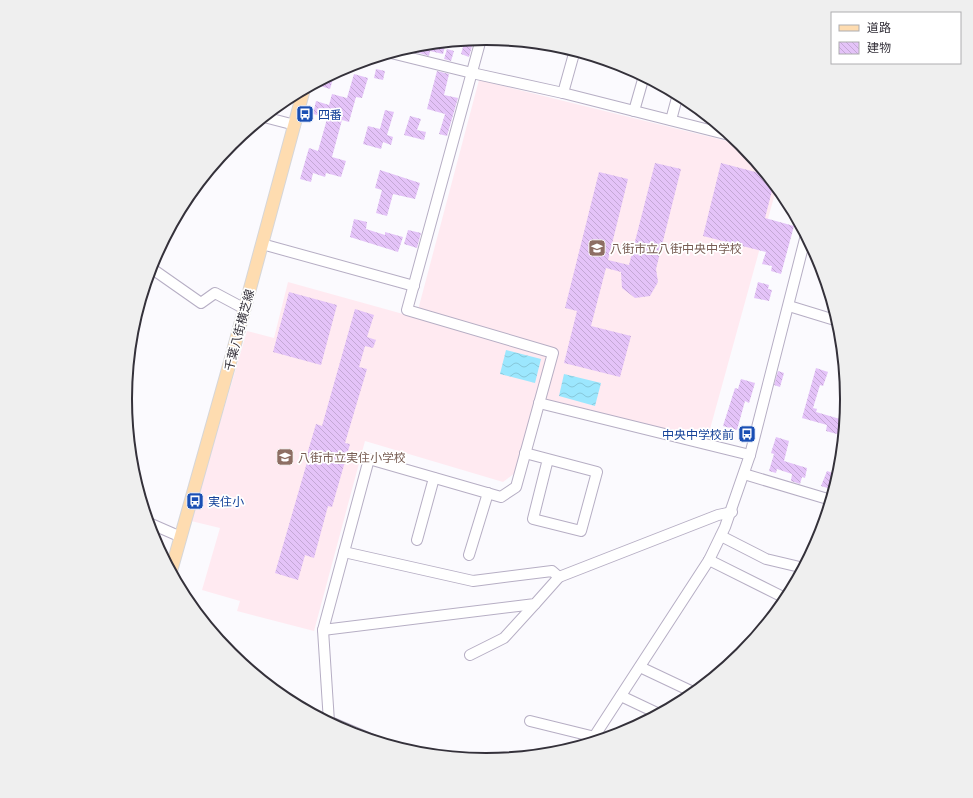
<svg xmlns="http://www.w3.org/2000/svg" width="973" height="798" font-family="Poppins,'Noto Sans JP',sans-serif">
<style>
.education{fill:#ffeaf1}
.water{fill:url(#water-waves)}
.building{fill:url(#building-back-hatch)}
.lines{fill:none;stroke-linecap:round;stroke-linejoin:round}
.minor-casing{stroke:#b6aec4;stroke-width:12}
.major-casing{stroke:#d6d6d8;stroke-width:14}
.minor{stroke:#fff;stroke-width:10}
.major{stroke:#fedcb0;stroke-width:12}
.labels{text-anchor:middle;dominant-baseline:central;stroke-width:3.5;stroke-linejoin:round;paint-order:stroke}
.transit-label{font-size:12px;fill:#164399;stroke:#fff;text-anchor:start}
.education-label{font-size:12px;fill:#785e54;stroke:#fff;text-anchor:start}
.street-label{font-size:12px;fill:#34313a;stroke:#fff}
.rim{fill:none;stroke:#34313a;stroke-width:2}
</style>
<defs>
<pattern id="water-waves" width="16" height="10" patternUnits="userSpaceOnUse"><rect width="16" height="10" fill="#9ce7fe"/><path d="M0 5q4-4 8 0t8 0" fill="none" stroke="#87c7da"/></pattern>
<pattern id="building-back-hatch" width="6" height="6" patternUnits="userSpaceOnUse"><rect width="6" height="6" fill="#e4c3f8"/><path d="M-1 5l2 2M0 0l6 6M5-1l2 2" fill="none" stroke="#c4a8d5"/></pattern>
</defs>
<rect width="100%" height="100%" fill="#fbfafe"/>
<g class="education">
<path d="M 479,80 L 743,145 L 777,186 L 707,440 L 544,400 L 558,350 L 418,310 Z"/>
<path d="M 288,282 L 547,354 L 515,473 L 503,482 L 365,441 L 314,631 L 237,611 L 240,601 L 202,590 L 220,528 L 191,521 L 247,331 L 274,338 Z"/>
</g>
<g class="water">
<path d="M 506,350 L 541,359 L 535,383 L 500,374 Z"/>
<path d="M 564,374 L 601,383 L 595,406 L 559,396 Z"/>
</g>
<g class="building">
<path d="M 474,39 L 469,57 L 461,54 L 465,40 Z"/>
<path d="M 446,42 L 443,54 L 430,51 L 429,56 L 416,52 L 417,47 L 413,46 Z"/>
<path d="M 447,49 L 454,51 L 451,61 L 444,59 Z"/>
<path d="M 376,69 L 385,71 L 383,80 L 374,78 Z"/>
<path d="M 437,71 L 449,74 L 444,95 L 458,98 L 447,136 L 439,134 L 445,114 L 427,109 Z"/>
<path d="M 335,72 L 330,89 L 314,84 Z"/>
<path d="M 354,74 L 368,78 L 362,98 L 356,97 L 349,122 L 342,120 L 332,157 L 346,161 L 341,177 L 326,173 L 325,177 L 313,173 L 311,182 L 300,179 L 309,148 L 318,151 L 327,119 L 325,119 L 325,117 L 313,114 L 316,101 L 329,105 L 332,94 L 347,98 Z"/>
<path d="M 385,110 L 394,112 L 387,135 L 393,137 L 391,145 L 383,142 L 381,149 L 363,144 L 368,126 L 380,129 Z"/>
<path d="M 410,116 L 421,119 L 417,130 L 426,132 L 424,140 L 404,135 Z"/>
<path d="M 655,163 L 681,169 L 656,269 L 658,282 L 650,296 L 635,298 L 622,288 L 621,272 L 606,268 L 591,326 L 631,336 L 620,377 L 564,363 L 577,311 L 565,308 L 599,172 L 628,179 L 608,260 L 629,265 Z"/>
<path d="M 721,163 L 767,175 L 774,183 L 765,218 L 794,226 L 781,274 L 771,271 L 772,266 L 762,264 L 766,252 L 703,236 Z"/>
<path d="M 380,170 L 420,183 L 415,199 L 393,194 L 387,216 L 376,213 L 382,190 L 375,188 Z"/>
<path d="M 354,219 L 367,222 L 366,229 L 385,235 L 385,232 L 403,237 L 398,252 L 350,237 Z"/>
<path d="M 408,230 L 421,233 L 417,248 L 404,244 Z"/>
<path d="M 758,282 L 769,285 L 768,289 L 772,290 L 769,301 L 754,298 Z"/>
<path d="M 289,292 L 337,305 L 321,365 L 273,352 Z"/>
<path d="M 355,309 L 374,315 L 367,337 L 376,340 L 373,348 L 365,346 L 359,367 L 367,369 L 345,443 L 350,444 L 332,507 L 328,506 L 314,558 L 305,555 L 298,580 L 275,573 L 308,459 L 306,458 L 316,424 L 322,426 Z"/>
<path d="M 816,368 L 828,372 L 823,386 L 820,385 L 813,408 L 817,409 L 816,412 L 840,419 L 840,421 L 845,422 L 844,436 L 826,431 L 827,425 L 802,418 Z"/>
<path d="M 778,371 L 784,373 L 780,387 L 774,385 Z"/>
<path d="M 741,379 L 755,383 L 749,403 L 745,401 L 737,430 L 723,426 L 735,388 L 738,389 Z"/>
<path d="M 776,437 L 789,441 L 784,461 L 807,468 L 805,478 L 802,477 L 800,484 L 791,481 L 792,474 L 777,469 L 776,473 L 769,471 L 774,454 L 771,453 Z"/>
<path d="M 827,471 L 839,475 L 834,490 L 821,486 Z"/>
</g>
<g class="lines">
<defs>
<g id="minor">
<path d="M 391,53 L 472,73 L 563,93 L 733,136"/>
<path d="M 563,93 L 575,50"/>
<path d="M 634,111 L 644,76"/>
<path d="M 264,117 L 295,125"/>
<path d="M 671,120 L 678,94"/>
<path d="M 262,244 L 414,286"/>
<path d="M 151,268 L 201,303 L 215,293 L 245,309"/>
<path d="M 789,306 L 838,321"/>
<path d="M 539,403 L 750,455"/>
<path d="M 525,453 L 597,472 L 581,531 L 533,519 L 548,459"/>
<path d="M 744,474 L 831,500"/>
<path d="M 149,523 L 181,537"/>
<path d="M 721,536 L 766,559 L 804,568"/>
<path d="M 417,540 L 434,478"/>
<path d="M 344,552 L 473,581 L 552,571 L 559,577"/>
<path d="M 469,555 L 488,493"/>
<path d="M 709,560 L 787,599"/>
<path d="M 323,630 L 535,604 L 559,577 L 718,515 L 732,512"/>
<path d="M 470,655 L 504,638 L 535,604"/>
<path d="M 640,667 L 695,693"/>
<path d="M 621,696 L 659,714"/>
<path d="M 328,721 L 373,740"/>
<path d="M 530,721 L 595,737"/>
<path d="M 329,722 L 323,630 L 369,459 L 501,497 L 516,487 L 553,353 L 407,310 L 481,39"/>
<path d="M 590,743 L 709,560 L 725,527 L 750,455 L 806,235"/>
</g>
<path id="major" d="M 171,571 L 232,355 L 304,89"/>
</defs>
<use href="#minor" class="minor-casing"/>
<use href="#major" class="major-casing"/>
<use href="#minor" class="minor"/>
<use href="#major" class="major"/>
</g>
<defs>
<symbol id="bus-square" viewBox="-11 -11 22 22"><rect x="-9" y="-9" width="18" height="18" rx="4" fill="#1a4fb4" stroke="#fff"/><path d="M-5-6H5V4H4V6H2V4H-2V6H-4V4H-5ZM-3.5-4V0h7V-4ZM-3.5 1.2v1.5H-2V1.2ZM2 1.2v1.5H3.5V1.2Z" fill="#fff"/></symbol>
<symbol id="school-square" viewBox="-11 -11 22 22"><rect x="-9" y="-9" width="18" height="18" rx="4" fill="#8d6e63" stroke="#fff"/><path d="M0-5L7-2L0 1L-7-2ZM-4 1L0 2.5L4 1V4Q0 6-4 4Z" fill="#fff"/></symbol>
</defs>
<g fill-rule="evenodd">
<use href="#bus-square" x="295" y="104" width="20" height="20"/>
<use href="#school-square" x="587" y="238" width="20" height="20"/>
<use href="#bus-square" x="737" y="424" width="20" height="20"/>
<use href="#school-square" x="275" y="447" width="20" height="20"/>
<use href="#bus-square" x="185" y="491" width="20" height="20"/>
</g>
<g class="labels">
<g class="transit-label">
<text x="318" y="114">四番</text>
<text x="734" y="434" text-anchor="end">中央中学校前</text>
<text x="208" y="501">実住小</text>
</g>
<g class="education-label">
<text x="610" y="248">八街市立八街中央中学校</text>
<text x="298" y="457">八街市立実住小学校</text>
</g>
<g class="street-label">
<text transform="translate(239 330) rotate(-75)">千葉八街横芝線</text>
</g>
</g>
<path d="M0 0H973V798H0ZM132 399a354 354 0 1 1 708 0a354 354 0 1 1-708 0Z" fill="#efefef" fill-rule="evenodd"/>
<path class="rim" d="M132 399a354 354 0 1 1 708 0a354 354 0 1 1-708 0Z"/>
<rect x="831" y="12" width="130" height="52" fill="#ffffff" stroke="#aeadb0"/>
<rect x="839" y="25" width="20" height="6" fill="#fedcb0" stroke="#aeadb0"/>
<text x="867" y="32" font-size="12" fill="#34313a">道路</text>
<rect x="839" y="42" width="20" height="12" fill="url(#building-back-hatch)" stroke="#aeadb0"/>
<text x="867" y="52" font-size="12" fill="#34313a">建物</text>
</svg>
